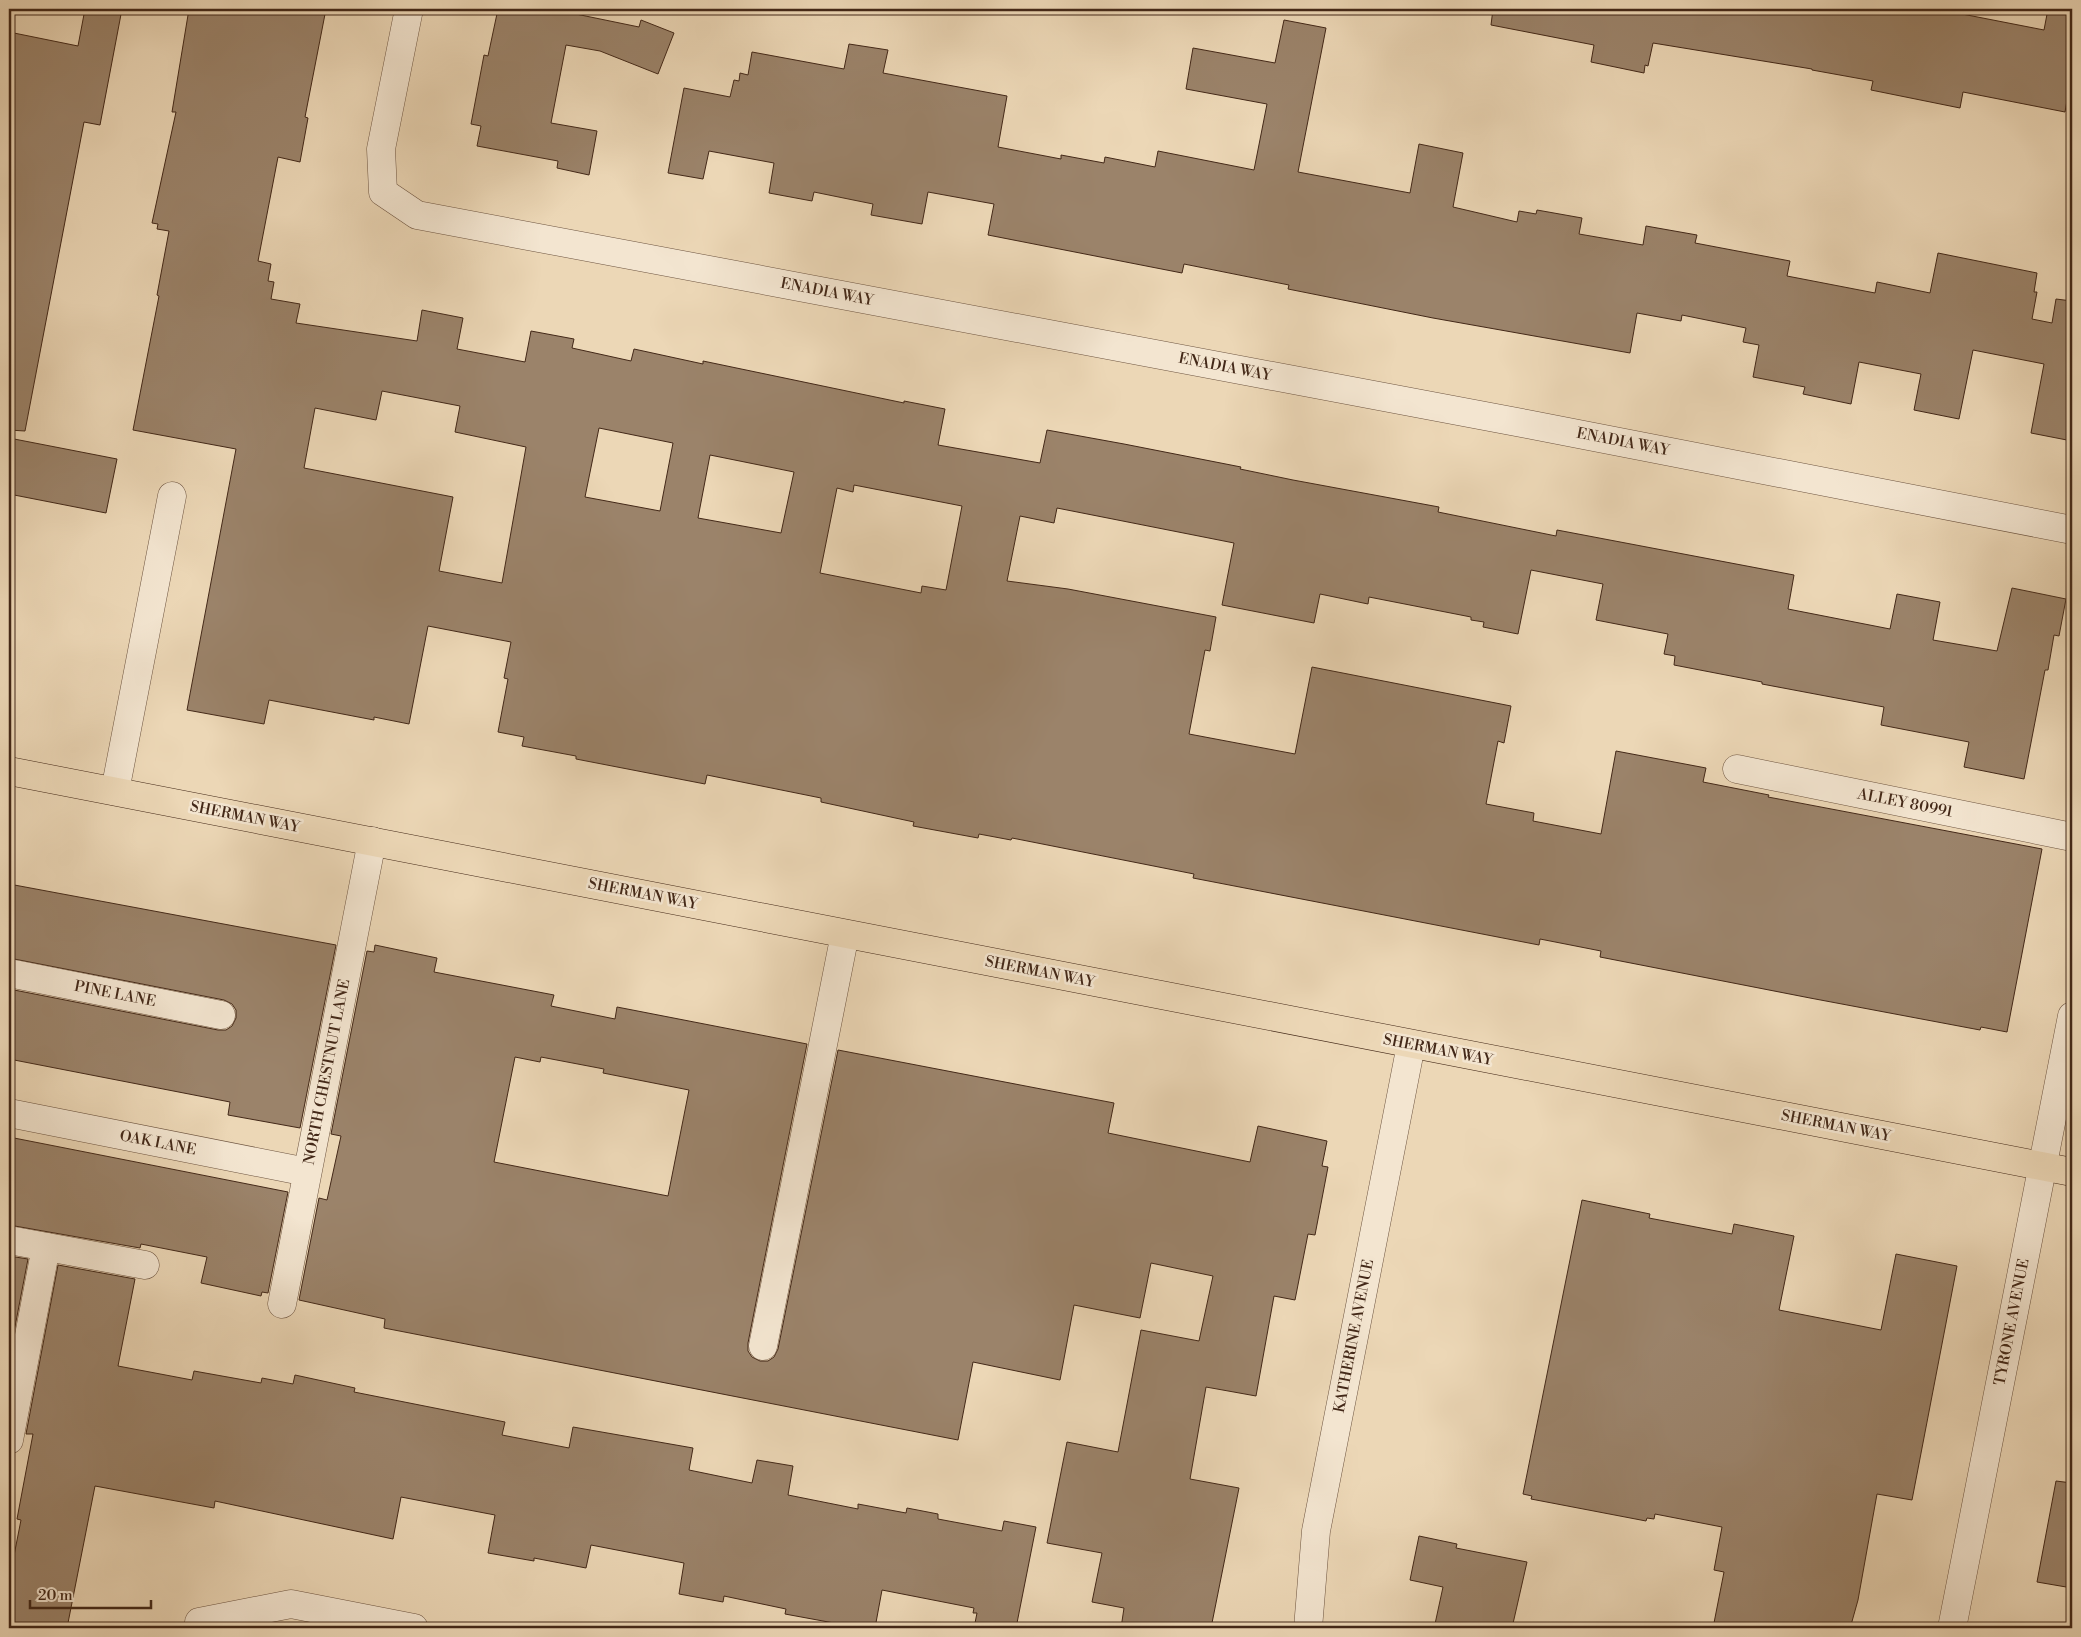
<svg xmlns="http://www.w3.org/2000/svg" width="2081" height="1637" font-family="'Libre Bodoni',serif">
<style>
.building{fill:#9b836a;stroke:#432818;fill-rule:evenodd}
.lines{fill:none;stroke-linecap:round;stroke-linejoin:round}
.minor-casing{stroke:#6d5440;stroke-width:29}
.major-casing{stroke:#432818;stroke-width:29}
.minor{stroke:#f3e5d0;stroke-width:28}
.major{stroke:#ecd7b6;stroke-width:28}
.labels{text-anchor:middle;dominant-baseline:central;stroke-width:5;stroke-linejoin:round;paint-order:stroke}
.street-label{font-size:15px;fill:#432818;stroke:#f3e5d0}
</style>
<rect width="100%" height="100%" fill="#ecd7b6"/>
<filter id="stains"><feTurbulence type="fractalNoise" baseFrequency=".004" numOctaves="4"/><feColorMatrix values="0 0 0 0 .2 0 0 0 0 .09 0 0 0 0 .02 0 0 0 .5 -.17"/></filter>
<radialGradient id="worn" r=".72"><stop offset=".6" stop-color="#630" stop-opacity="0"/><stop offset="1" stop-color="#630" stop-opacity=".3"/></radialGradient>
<g class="building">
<path d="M 85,9 L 122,9 L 100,125 L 84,122 L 25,431 L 9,430 L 9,32 L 78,46 Z"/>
<path d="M 189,9 L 326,9 L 305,117 L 308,118 L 300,162 L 278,157 L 258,261 L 271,264 L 268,281 L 274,282 L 271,299 L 300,304 L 296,323 L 417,341 L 422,310 L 463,318 L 457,349 L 525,362 L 531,331 L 574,339 L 572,348 L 631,361 L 634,349 L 703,364 L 703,361 L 904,403 L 904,401 L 945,409 L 938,445 L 1040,463 L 1047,430 L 1124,444 L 1241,467 L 1240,469 L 1293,480 L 1439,507 L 1438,512 L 1556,536 L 1557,530 L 1794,575 L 1788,609 L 1890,629 L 1897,594 L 1940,602 L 1933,640 L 1997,651 L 2012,588 L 2066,599 L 2059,636 L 2054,635 L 2048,670 L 2045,670 L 2024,779 L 1964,767 L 1969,742 L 1881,725 L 1884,707 L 1762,684 L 1762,682 L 1674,665 L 1675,656 L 1664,654 L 1668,634 L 1596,620 L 1603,584 L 1531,570 L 1518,634 L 1483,627 L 1484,622 L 1471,620 L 1471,617 L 1369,597 L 1368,604 L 1320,594 L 1314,623 L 1222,605 L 1234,543 L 1057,508 L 1054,523 L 1020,516 L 1007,581 L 1068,589 L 1216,617 L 1210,651 L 1205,650 L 1189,734 L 1295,754 L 1312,667 L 1511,706 L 1504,743 L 1498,741 L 1486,804 L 1534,813 L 1533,821 L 1601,834 L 1616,751 L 1706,768 L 1703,782 L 1769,795 L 1768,797 L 2042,849 L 2007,1032 L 1981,1027 L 1980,1030 L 1810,998 L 1600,957 L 1601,951 L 1540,939 L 1539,945 L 1343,907 L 1193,878 L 1194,874 L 1012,838 L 1011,840 L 979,834 L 978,838 L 913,826 L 914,822 L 821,802 L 821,798 L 707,775 L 705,784 L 576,759 L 576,756 L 522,746 L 524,737 L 498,732 L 508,679 L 504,678 L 511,642 L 428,626 L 409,724 L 374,717 L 374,720 L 269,700 L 264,724 L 187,710 L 236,449 L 133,430 L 159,296 L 157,295 L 169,231 L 157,229 L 158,224 L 152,223 L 176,112 L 172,112 ZM 382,391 L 460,406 L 455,432 L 526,447 L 502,583 L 439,571 L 453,497 L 304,468 L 315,408 L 376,420 ZM 599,428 L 673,443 L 660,511 L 585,497 ZM 710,455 L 794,472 L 781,533 L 698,518 ZM 854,485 L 962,506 L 946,590 L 922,586 L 921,593 L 820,573 L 837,488 L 853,492 Z"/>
<path d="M 498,9 L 572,9 L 571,13 L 639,27 L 641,20 L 674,33 L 658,74 L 600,51 L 566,45 L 551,123 L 597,131 L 589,175 L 557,168 L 558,161 L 477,146 L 481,126 L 471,124 L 484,55 L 488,56 Z"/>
<path d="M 1493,9 L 1958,9 L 1957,13 L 2044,30 L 2048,9 L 2072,9 L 2072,71 L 2065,112 L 1963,92 L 1960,108 L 1871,90 L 1873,81 L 1812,70 L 1812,69 L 1653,43 L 1648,66 L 1645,65 L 1644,73 L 1591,62 L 1594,45 L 1491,25 Z"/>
<path d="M 1284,20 L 1326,28 L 1298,172 L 1410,193 L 1419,144 L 1463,153 L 1453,207 L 1517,222 L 1519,211 L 1536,214 L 1537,210 L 1582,218 L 1579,234 L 1643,245 L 1646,226 L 1697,235 L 1695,243 L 1790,261 L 1787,276 L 1875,293 L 1877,282 L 1930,293 L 1938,253 L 2037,273 L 2034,292 L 2037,292 L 2032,319 L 2052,323 L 2056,299 L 2072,301 L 2072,441 L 2031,433 L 2044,364 L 1973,350 L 1959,419 L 1914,410 L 1921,374 L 1859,362 L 1851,404 L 1803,394 L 1805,387 L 1753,377 L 1759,345 L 1743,342 L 1746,328 L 1682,315 L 1681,321 L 1637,313 L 1630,353 L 1433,318 L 1288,289 L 1289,285 L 1184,264 L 1182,273 L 988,235 L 994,204 L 928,192 L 922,224 L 871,215 L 873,204 L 814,192 L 812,201 L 769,193 L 774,163 L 709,151 L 703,179 L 668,173 L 684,88 L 730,97 L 734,80 L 739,81 L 740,73 L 748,75 L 752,52 L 844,69 L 849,44 L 888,50 L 883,73 L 1007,96 L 998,147 L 1061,159 L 1061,155 L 1104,163 L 1105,157 L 1155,167 L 1158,151 L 1254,170 L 1267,104 L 1186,89 L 1193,48 L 1275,63 Z"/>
<path d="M 9,438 L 117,459 L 106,513 L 9,494 Z"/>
<path d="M 9,884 L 336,945 L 300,1128 L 228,1115 L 230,1102 L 9,1059 L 9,989 L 218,1030 L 226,1030 L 232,1026 L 236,1018 L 236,1010 L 232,1004 L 224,1000 L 9,958 Z"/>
<path d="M 375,945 L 437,958 L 434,972 L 554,995 L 551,1006 L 615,1019 L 617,1007 L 807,1044 L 748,1343 L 748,1351 L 752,1357 L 760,1361 L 768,1361 L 774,1357 L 778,1349 L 838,1050 L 1114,1103 L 1108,1133 L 1250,1162 L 1258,1126 L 1327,1141 L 1322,1166 L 1328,1167 L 1315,1235 L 1308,1234 L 1295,1300 L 1274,1296 L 1256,1396 L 1206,1387 L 1190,1479 L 1239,1488 L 1211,1628 L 1121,1628 L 1124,1608 L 1092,1602 L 1102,1553 L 1047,1543 L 1067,1442 L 1118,1452 L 1141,1330 L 1199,1341 L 1213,1276 L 1151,1263 L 1140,1318 L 1074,1305 L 1060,1380 L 973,1362 L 958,1440 L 384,1328 L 385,1319 L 299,1300 L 319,1198 L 327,1200 L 341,1136 L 331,1134 L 367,951 L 374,952 ZM 515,1057 L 540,1062 L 541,1057 L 604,1069 L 603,1073 L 689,1090 L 668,1196 L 494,1162 Z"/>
<path d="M 9,1137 L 288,1192 L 268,1293 L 262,1292 L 261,1296 L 201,1283 L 207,1257 L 141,1244 L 140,1248 L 9,1225 Z"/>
<path d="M 1582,1200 L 1650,1214 L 1649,1218 L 1732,1234 L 1734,1224 L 1794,1236 L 1779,1310 L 1881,1330 L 1896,1254 L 1957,1266 L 1912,1500 L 1877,1494 L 1858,1600 L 1851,1625 L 1849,1628 L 1713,1628 L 1724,1572 L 1714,1570 L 1722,1527 L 1655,1514 L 1654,1519 L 1647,1518 L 1646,1521 L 1531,1499 L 1532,1496 L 1523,1494 Z"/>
<path d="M 9,1256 L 28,1259 L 9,1358 Z"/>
<path d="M 58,1265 L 135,1279 L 118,1366 L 192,1380 L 194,1371 L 261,1383 L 262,1378 L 293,1384 L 295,1375 L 355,1388 L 354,1392 L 505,1422 L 502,1435 L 569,1448 L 573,1427 L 693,1448 L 689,1470 L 752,1483 L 757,1460 L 793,1466 L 788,1495 L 858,1509 L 858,1504 L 906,1513 L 907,1508 L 938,1514 L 938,1519 L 1002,1531 L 1004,1521 L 1036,1527 L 1016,1628 L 974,1628 L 977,1613 L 973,1613 L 974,1608 L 882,1590 L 875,1628 L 861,1628 L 785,1614 L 786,1609 L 724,1596 L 723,1602 L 679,1594 L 684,1563 L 591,1545 L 586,1568 L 534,1558 L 534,1561 L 488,1553 L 495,1515 L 401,1497 L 393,1539 L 215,1501 L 214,1508 L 95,1486 L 67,1628 L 9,1628 L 9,1581 L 21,1520 L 17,1519 L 33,1434 L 26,1434 Z"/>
<path d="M 2056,1481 L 2072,1483 L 2072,1588 L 2037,1582 Z"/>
<path d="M 1419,1536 L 1457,1544 L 1456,1548 L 1527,1562 L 1512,1628 L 1457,1628 L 1435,1624 L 1443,1587 L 1410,1580 Z"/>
</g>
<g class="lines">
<defs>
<g id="minor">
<path d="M 409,9 L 381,149 L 383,192 L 417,215 L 1527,424 L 2072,530"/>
<path d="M 1737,769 L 2072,837"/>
<path d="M 115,791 L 172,496"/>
<path d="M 9,973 L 221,1015"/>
<path d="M 9,1113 L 307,1172"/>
<path d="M 9,1240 L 145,1265"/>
<path d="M 282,1304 L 372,841"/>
<path d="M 763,1346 L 845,934"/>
<path d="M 9,1440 L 46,1247"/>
<path d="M 199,1622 L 291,1604 L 414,1628"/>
<path d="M 1308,1628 L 1316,1531 L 1411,1045"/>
<path d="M 1952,1628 L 2072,1016"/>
</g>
<path id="major" d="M 9,771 L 2072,1172"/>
</defs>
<use href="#minor" class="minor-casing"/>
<use href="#major" class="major-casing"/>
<use href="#minor" class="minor"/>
<use href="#major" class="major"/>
</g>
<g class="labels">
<g class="street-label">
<text transform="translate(827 292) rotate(11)">ENADIA WAY</text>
<text transform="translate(1225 367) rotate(11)">ENADIA WAY</text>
<text transform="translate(1623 442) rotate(11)">ENADIA WAY</text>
<text transform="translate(1905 803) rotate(11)">ALLEY 80991</text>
<text transform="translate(245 817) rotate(11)">SHERMAN WAY</text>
<text transform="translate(643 894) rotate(11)">SHERMAN WAY</text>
<text transform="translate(1040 972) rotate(11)">SHERMAN WAY</text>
<text transform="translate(115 994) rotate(11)">PINE LANE</text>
<text transform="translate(1438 1050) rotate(11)">SHERMAN WAY</text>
<text transform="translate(327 1072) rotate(-79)">NORTH CHESTNUT LANE</text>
<text transform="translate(1836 1126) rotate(11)">SHERMAN WAY</text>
<text transform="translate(158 1143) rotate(11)">OAK LANE</text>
<text transform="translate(2012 1322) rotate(-79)">TYRONE AVENUE</text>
<text transform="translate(1354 1336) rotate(-79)">KATHERINE AVENUE</text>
</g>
</g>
<rect width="2081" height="1637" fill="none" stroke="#ecd7b6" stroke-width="30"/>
<rect x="10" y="10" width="2061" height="1617" fill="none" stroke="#432818" stroke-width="2.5"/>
<rect x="15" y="15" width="2051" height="1607" fill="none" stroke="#432818"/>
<path d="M30 1600v8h121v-8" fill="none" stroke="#432818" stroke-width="2.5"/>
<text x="38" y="1600" font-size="15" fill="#432818" stroke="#f3e5d0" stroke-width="4" paint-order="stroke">20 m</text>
<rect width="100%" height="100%" filter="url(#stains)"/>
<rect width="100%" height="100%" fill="url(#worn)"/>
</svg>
